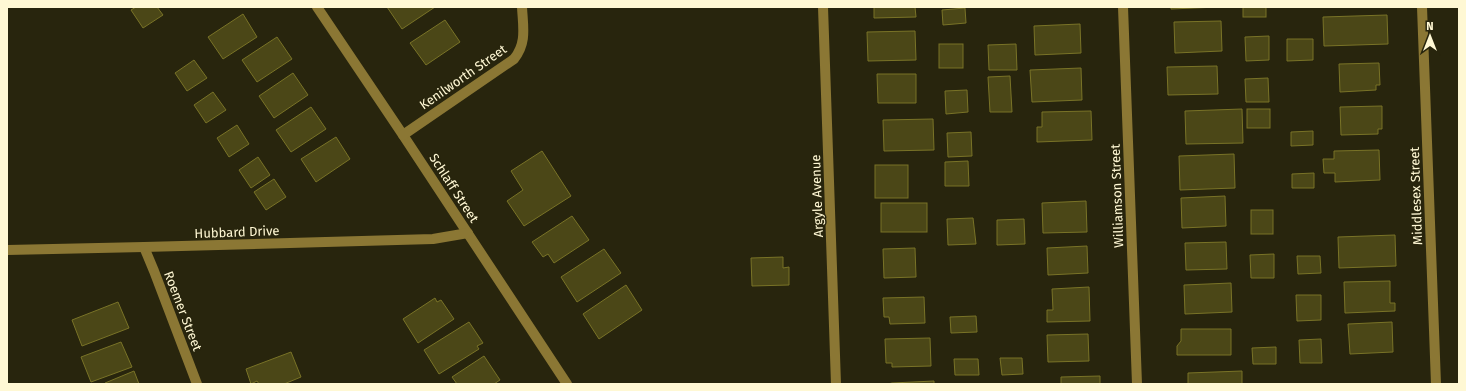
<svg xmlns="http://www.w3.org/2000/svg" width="1466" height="391" font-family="'Fira Sans',sans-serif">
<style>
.building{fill:#4b4717;stroke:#797327}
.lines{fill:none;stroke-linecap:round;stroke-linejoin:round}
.minor{stroke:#8b7734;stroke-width:10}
.labels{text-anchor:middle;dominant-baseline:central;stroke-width:3;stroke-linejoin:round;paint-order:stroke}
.street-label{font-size:13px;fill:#fff8d4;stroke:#28250d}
</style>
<rect width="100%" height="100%" fill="#28250d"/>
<g class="building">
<path d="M 136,7 L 157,7 L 163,15 L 143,28 L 131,10 Z"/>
<path d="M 387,7 L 435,7 L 402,29 Z"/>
<path d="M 874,7 L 915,7 L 916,17 L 874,18 Z"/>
<path d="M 1171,7 L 1218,7 L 1171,9 Z"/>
<rect x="1243" y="7" width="23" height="10"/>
<path d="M 965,8 L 966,23 L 943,25 L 942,10 Z"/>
<path d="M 243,14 L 257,37 L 223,59 L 208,37 Z"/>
<path d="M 1387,15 L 1388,44 L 1324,46 L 1323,17 Z"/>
<path d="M 445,20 L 460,42 L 426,65 L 410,43 Z"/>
<path d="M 1221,21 L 1222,51 L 1175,53 L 1174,22 Z"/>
<path d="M 1080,24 L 1081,53 L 1035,55 L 1034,26 Z"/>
<path d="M 915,31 L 916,60 L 868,61 L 867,32 Z"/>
<path d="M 1269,36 L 1269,60 L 1246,61 L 1245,37 Z"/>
<path d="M 277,37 L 292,59 L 257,82 L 242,60 Z"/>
<path d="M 1287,39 L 1313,39 L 1313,60 L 1287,61 Z"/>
<rect x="939" y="44" width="24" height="24"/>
<path d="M 1016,44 L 1017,70 L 989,70 L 988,45 Z"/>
<path d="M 194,60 L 207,78 L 187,91 L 175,73 Z"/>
<path d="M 1379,63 L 1380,85 L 1376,85 L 1376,90 L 1340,92 L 1339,64 Z"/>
<path d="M 1217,66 L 1218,94 L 1168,95 L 1167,67 Z"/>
<path d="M 1081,68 L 1082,100 L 1032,102 L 1030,70 Z"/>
<path d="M 293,73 L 308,95 L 274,118 L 259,96 Z"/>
<path d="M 877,74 L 916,74 L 916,103 L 878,103 Z"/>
<path d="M 1010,76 L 1012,112 L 990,112 L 988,77 Z"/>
<path d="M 1268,78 L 1269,102 L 1246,102 L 1245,79 Z"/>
<path d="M 967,90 L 968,112 L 946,114 L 945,91 Z"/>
<path d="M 213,92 L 226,110 L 206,123 L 194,105 Z"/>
<path d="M 1382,106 L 1382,129 L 1378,129 L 1378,134 L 1341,135 L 1340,107 Z"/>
<path d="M 311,107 L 326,129 L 291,152 L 276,130 Z"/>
<path d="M 1242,109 L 1243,143 L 1186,144 L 1185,111 Z"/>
<rect x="1247" y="109" width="23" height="19"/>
<path d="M 1091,111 L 1092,140 L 1037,142 L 1037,127 L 1042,127 L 1042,112 Z"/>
<path d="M 933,119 L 934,150 L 884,151 L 883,120 Z"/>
<path d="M 237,125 L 249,144 L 229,157 L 217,138 Z"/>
<path d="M 1313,131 L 1313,145 L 1291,146 L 1291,132 Z"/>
<path d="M 971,132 L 972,156 L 948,157 L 947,133 Z"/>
<path d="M 336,137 L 350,159 L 316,182 L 301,159 Z"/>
<path d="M 1379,150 L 1380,180 L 1335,182 L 1335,173 L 1324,173 L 1323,159 L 1334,159 L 1334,151 Z"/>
<path d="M 542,151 L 571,196 L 524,226 L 507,201 L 523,190 L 511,171 Z"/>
<path d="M 1234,154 L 1235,188 L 1180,190 L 1179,156 Z"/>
<path d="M 258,157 L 270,175 L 251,188 L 239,170 Z"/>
<path d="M 968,161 L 969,186 L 945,186 L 945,162 Z"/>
<rect x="875" y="165" width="33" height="33"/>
<path d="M 1314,173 L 1314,188 L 1292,188 L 1292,174 Z"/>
<path d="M 274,179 L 286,197 L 266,210 L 254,192 Z"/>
<path d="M 1225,196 L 1226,226 L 1182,228 L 1181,198 Z"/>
<path d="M 1086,201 L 1087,232 L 1043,233 L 1042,203 Z"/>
<rect x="881" y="203" width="46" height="29"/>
<rect x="1251" y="210" width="22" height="24"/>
<path d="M 572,216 L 589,240 L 554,263 L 548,254 L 543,257 L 532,242 Z"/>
<path d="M 973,218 L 976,244 L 948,245 L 947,219 Z"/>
<path d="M 1024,219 L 1025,244 L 997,245 L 997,220 Z"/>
<path d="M 1395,235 L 1396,266 L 1339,268 L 1338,237 Z"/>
<path d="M 1226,242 L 1227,269 L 1186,270 L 1185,243 Z"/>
<path d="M 1087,246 L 1088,273 L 1048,275 L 1047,248 Z"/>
<path d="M 915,248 L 916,277 L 884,278 L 883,249 Z"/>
<path d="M 604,249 L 621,273 L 577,302 L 561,277 Z"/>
<path d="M 1274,254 L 1274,278 L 1251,278 L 1250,255 Z"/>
<path d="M 1297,256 L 1320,256 L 1321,273 L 1298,274 Z"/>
<path d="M 783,257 L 783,268 L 789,267 L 789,285 L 752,286 L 751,258 Z"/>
<path d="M 1390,281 L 1390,303 L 1395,303 L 1395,311 L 1345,313 L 1344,282 Z"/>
<path d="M 1231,283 L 1232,312 L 1185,314 L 1184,285 Z"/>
<path d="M 626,285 L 642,310 L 599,339 L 583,314 Z"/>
<path d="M 1089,287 L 1090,321 L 1047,322 L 1047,310 L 1053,310 L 1052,289 Z"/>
<path d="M 1296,295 L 1321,295 L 1321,320 L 1297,321 Z"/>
<path d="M 924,297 L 925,323 L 890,324 L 889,317 L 884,317 L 883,298 Z"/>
<path d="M 435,298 L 437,302 L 441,300 L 454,319 L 418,343 L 403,319 Z"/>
<path d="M 118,302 L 129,328 L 82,346 L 72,320 Z"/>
<path d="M 976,316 L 977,332 L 951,333 L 950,317 Z"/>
<path d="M 469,322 L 483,343 L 477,346 L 479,349 L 439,374 L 424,350 Z"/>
<path d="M 1392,322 L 1393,352 L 1350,354 L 1348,324 Z"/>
<path d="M 1181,329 L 1231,329 L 1231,355 L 1177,355 L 1177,346 L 1181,341 Z"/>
<path d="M 1088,334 L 1089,361 L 1048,362 L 1047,335 Z"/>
<path d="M 930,338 L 931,366 L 892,367 L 892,363 L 886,363 L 885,339 Z"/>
<path d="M 1321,339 L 1322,363 L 1300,363 L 1299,340 Z"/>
<path d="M 121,342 L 132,367 L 91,382 L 81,357 Z"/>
<path d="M 1276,347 L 1276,364 L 1253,364 L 1252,348 Z"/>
<path d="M 291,352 L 301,377 L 284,384 L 259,384 L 257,381 L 251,384 L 246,369 Z"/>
<path d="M 484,356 L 500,380 L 494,384 L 457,384 L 452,377 Z"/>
<path d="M 1000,358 L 1022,358 L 1023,374 L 1002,375 Z"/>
<path d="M 954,359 L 978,359 L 979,375 L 955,375 Z"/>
<path d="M 134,371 L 139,384 L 105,384 L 105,383 Z"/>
<path d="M 1242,371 L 1242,384 L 1188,384 L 1188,373 Z"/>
<path d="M 1100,376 L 1100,384 L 1061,384 L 1061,377 Z"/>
<path d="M 934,381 L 934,384 L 888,384 L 892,383 Z"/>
</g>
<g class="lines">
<g class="minor">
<path d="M 317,7 L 403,135 L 567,384"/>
<path d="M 823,7 L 836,384"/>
<path d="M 1123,7 L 1137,384"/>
<path d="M 1422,7 L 1436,384"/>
<path d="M 403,135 L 514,59 C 527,43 523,27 522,7"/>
<path d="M 144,247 L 154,271 L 197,384"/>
<path d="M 7,250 L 144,247 L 433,239 L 468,233"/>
</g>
</g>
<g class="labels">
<g class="street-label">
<text transform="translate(463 77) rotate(-35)">Kenilworth Street</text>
<text transform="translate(454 188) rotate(57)">Schlaff Street</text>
<text transform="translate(817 196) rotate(-92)">Argyle Avenue</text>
<text transform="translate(1117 196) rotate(-92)">Williamson Street</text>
<text transform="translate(1416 196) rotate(-92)">Middlesex Street</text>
<text transform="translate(237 232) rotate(-2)">Hubbard Drive</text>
<text transform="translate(183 311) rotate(69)">Roemer Street</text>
</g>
</g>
<rect width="1466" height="391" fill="none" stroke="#fff8d4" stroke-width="16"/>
<g transform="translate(1430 36)" stroke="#28250d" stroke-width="3" paint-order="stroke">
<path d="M0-3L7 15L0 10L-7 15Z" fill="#fff8d4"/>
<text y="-6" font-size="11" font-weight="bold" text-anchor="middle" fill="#fff8d4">N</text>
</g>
</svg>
